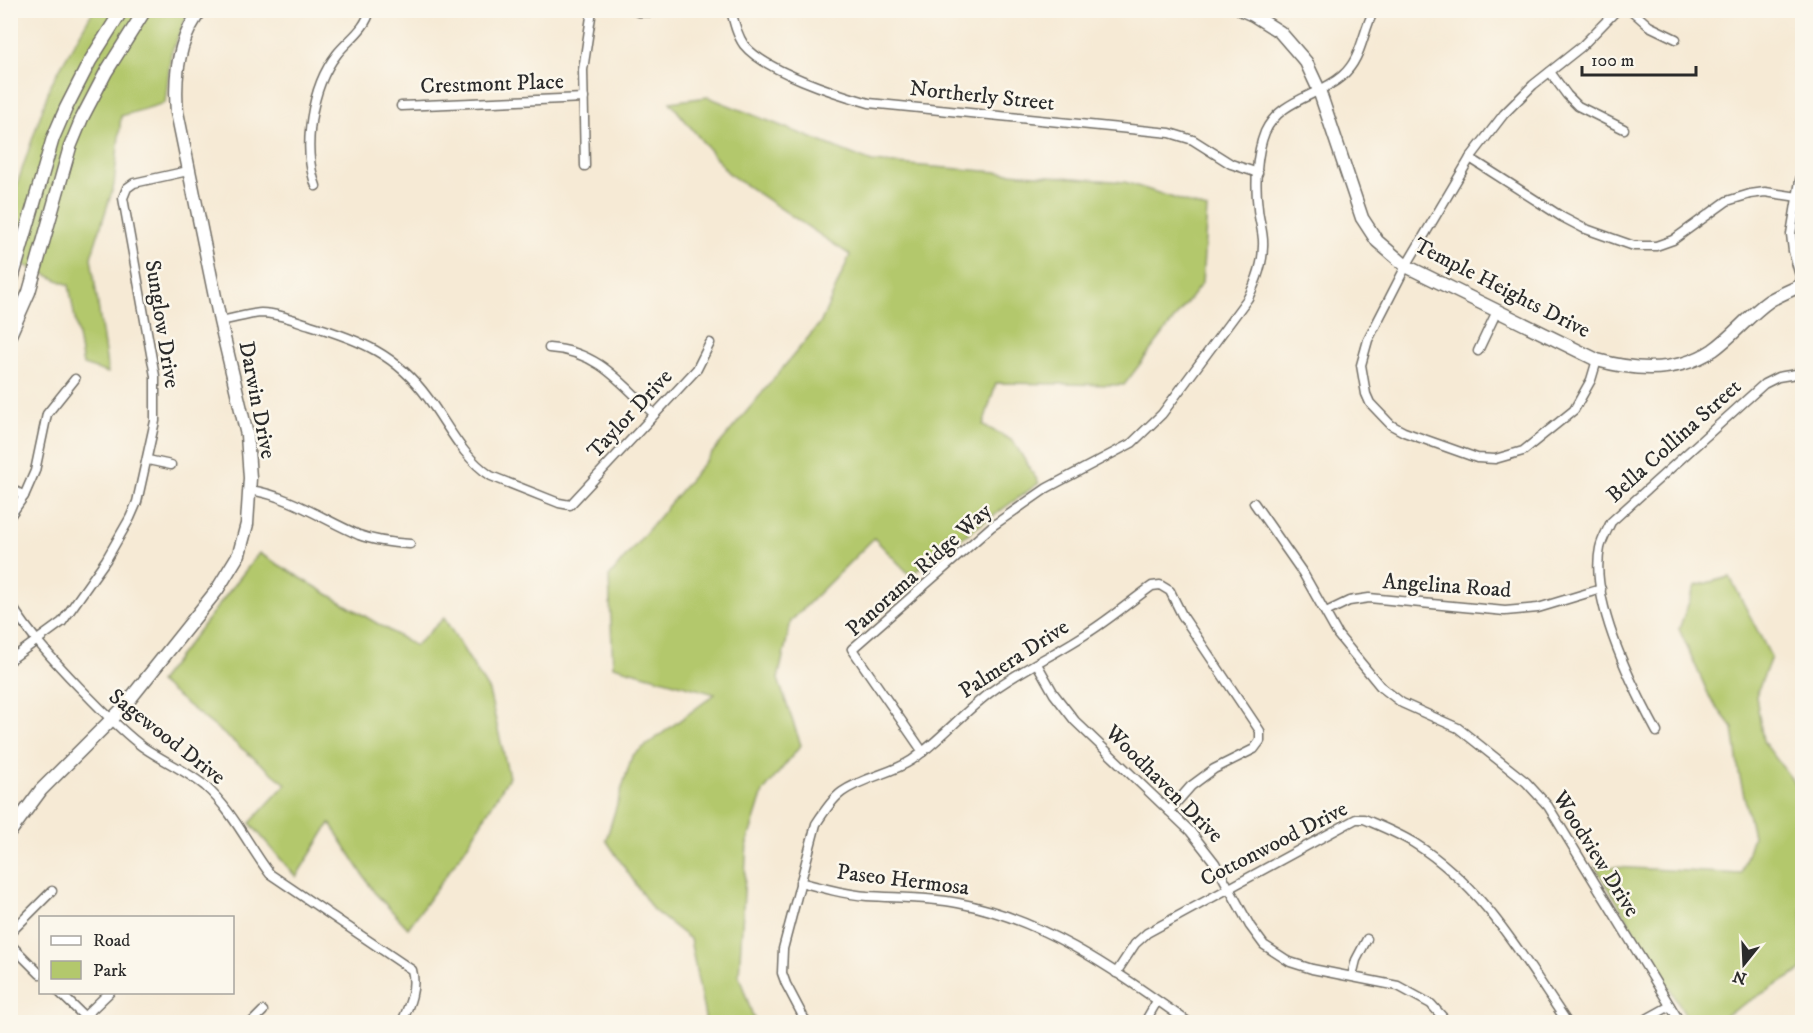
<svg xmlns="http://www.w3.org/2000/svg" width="1813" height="1033" font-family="'IM FELL DW Pica',serif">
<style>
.green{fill:#b3c86c;stroke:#6f7a4c;stroke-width:1.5}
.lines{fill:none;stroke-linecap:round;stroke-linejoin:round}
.street-casing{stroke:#726e66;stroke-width:11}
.secondary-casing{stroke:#726e66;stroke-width:15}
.street{stroke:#fff;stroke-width:8}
.secondary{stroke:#fff;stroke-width:12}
.labels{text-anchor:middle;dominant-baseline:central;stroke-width:5;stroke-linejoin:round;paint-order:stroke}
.street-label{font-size:22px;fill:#2b2b2b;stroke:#fbf7ec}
</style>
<rect width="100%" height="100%" fill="#fbf7ec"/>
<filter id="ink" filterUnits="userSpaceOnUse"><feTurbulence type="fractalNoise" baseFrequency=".0167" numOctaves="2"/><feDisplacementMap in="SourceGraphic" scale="12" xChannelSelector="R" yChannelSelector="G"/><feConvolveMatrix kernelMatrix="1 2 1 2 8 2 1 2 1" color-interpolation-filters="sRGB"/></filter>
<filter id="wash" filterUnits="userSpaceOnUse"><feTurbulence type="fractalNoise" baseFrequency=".008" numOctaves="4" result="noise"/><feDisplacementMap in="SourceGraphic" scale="24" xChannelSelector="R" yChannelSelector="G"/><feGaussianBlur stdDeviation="1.35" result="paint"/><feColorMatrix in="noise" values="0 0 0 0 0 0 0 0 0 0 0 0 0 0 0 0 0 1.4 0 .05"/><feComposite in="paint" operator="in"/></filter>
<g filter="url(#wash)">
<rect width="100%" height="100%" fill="#f6ead5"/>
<g class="green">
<path d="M 93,11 L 189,11 L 171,53 L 165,103 L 121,116 L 114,185 L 91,257 L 108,373 L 83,365 L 69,285 L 11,259 L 11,202 L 51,84 Z"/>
<path d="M 708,97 L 872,162 L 1125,182 L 1207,209 L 1202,283 L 1124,385 L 996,383 L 983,425 L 1013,441 L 1039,483 L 910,575 L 874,538 L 791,621 L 778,679 L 801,745 L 763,792 L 747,843 L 739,976 L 755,1022 L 706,1022 L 690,939 L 653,910 L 606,840 L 632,756 L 715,694 L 613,666 L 609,577 L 821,322 L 850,255 L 729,174 L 670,102 Z"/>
<path d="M 259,553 L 415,646 L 444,618 L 489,691 L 509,777 L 465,849 L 408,928 L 374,892 L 330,823 L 296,877 L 250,823 L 286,784 L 159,682 Z"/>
<path d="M 1730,577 L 1771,657 L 1756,696 L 1763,741 L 1802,793 L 1802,970 L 1714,1022 L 1690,1022 L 1595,866 L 1741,874 L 1753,836 L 1739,773 L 1733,728 L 1711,700 L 1679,629 L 1695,586 Z"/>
</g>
</g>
<g filter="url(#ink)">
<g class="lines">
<defs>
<g id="street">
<path d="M 731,10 C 734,23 737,35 744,45 C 765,71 837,94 869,103 L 1170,133 L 1193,140 L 1231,164 L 1258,173"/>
<path d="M 1631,10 L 1649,26 L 1676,39"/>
<path d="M 1261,19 L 1264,10"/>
<path d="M 1550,72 L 1567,95 L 1578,106 L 1624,129"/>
<path d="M 401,106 L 584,98"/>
<path d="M 1470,158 L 1562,217 L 1583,228 L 1634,246 L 1656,246 L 1673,240 L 1727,201 L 1750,194 L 1765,192 L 1798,197"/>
<path d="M 585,166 L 583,70 L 592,10"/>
<path d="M 1802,169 L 1791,234 L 1793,251 L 1802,283"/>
<path d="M 316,186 C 302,148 311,87 337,54 C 348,40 366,29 370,10"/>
<path d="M 220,321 C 233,319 248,314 261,313 C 277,313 294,320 310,325 C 360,340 396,354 428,398 C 448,425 462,457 491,476 L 559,503 L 570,505 L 697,369 L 710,343"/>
<path d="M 549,348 C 598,351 621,383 654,414"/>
<path d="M 1478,351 L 1497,311"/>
<path d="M 1597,360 L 1591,380 L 1574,410 L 1523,451 L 1495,459 L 1477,458 L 1404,432 L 1391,425 L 1370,403 L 1366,394 L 1361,365 L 1368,340 L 1406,266 L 1470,158 L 1504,114 L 1533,85 L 1581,47 L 1617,10"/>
<path d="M 148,460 L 171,465"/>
<path d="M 10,488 L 24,496"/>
<path d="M 250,490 C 290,496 322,519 359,535 C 375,541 393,543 410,544"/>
<path d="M 1254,503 L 1303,573 L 1338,635 L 1380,686 L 1402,703 L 1458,728 L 1526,782 L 1548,806 L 1680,1022"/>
<path d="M 10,516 L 24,496 L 35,471 L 47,414 L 75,379"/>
<path d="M 10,603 C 30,635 54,661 80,688 C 100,708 120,730 143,747 C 163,761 187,771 205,786 C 233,811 248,845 270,874 L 412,970 C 417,988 409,1006 402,1022"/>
<path d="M 1326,612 L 1349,601 L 1369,598 L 1505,611 L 1538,608 L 1601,589"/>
<path d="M 10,660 L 62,622 L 106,560 L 130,518 L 137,502 L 155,421 L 155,376 L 123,198 L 127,188 L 134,183 L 188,171"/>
<path d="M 1037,664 L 1054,694 L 1075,721 L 1190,831 L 1215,863 L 1250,926 L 1264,945 L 1290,962 L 1312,969 L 1398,986 L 1431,1004 L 1447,1022"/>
<path d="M 1657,732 C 1632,686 1589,601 1600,548 C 1602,539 1607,531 1611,522 L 1764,384 L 1778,377 L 1802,373"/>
<path d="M 923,752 L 852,649 L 991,527 L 1047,488 L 1132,443 L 1162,414 L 1248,298 C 1256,282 1263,264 1263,246 C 1264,233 1259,222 1258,209 C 1255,186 1256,154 1265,132 C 1280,99 1318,97 1342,76 C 1362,59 1362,33 1374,10"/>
<path d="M 800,882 C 822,888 844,894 867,896 C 898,898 928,897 958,903 C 1045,919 1117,972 1188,1022"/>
<path d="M 10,933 L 52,891"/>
<path d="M 10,944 L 40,974"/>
<path d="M 1116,973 L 1135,944 L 1147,933 L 1356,819 L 1364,819 C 1380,826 1398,833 1414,843 C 1484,887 1522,956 1567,1022"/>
<path d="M 1352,976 L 1356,960 L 1367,939"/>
<path d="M 59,992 L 90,1022"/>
<path d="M 84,1017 L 110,992"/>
<path d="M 252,1022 L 263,1011"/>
<path d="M 806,1022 L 786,984 L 782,973 L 783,949 L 816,824 C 823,813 832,799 842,792 C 863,777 891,774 912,760 C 941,740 963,712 992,691 C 1022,669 1058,653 1089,632 C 1111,618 1131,601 1152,586 L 1160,585 L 1170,591 L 1182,615 L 1260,731 L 1260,741 L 1254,749 L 1214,769 L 1191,786 L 1169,811"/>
<path d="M 1145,1022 L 1157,1001"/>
<path d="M 1641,1022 L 1670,1006"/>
</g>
<g id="secondary">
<path d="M 638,10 L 705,10"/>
<path d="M 1242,10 L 1253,15 L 1280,32 L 1306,62 L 1319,90 L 1362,218 L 1377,241 L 1406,266 L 1597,360 C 1636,371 1678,373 1713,350 C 1733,336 1749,315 1769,301 C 1779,295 1791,290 1802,285"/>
<path d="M 10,286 L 53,138 L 66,108 L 90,61 L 122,10"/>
<path d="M 10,335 L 29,292 L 70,147 L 82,118 L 106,72 L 145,10"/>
<path d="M 10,832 L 41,790 L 122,709 L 217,590 L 239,554 L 247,524 L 250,478 L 247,435 L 220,321 L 177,112 C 174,77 178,39 201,10"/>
</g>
</defs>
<use href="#street" class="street-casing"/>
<use href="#secondary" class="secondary-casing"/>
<use href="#street" class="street"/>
<use href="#secondary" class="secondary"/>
</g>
</g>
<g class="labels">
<g class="street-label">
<text transform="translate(492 84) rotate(-2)">Crestmont Place</text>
<text transform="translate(982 96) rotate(6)">Northerly Street</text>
<text transform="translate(1502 288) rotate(27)">Temple Heights Drive</text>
<text transform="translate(162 324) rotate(81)">Sunglow Drive</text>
<text transform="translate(257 400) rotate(79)">Darwin Drive</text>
<text transform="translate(630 414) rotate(-47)">Taylor Drive</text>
<text transform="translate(1674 441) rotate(-42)">Bella Collina Street</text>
<text transform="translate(919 570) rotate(-42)">Panorama Ridge Way</text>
<text transform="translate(1447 586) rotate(4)">Angelina Road</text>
<text transform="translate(1014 659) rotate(-33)">Palmera Drive</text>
<text transform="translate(167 737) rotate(38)">Sagewood Drive</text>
<text transform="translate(1164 784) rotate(45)">Woodhaven Drive</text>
<text transform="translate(1274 844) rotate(-27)">Cottonwood Drive</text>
<text transform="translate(1596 854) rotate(58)">Woodview Drive</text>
<text transform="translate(903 880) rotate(7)">Paseo Hermosa</text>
</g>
</g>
<rect width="1813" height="1033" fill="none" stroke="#fbf7ec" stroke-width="36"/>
<rect x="39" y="916" width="195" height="78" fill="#fbf7ec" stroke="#a8a59f" stroke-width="1.5"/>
<rect x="51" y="936" width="30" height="9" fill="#ffffff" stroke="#a8a59f" stroke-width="1.5"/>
<text x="93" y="946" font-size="18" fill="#2b2b2b">Road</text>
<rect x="51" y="961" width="30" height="18" fill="#b3c86c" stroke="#a8a59f" stroke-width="1.5"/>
<text x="93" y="976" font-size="18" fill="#2b2b2b">Park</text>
<g transform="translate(1744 964) rotate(198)" stroke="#fbf7ec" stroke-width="4.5" paint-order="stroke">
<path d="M0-4.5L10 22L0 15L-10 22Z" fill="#2b2b2b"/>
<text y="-9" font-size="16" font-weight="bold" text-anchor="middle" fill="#2b2b2b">N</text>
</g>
<path d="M1582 66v9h114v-9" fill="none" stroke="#2b2b2b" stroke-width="3"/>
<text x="1591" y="66" font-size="18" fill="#2b2b2b" stroke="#fbf7ec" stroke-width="4.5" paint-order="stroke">100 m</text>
</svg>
